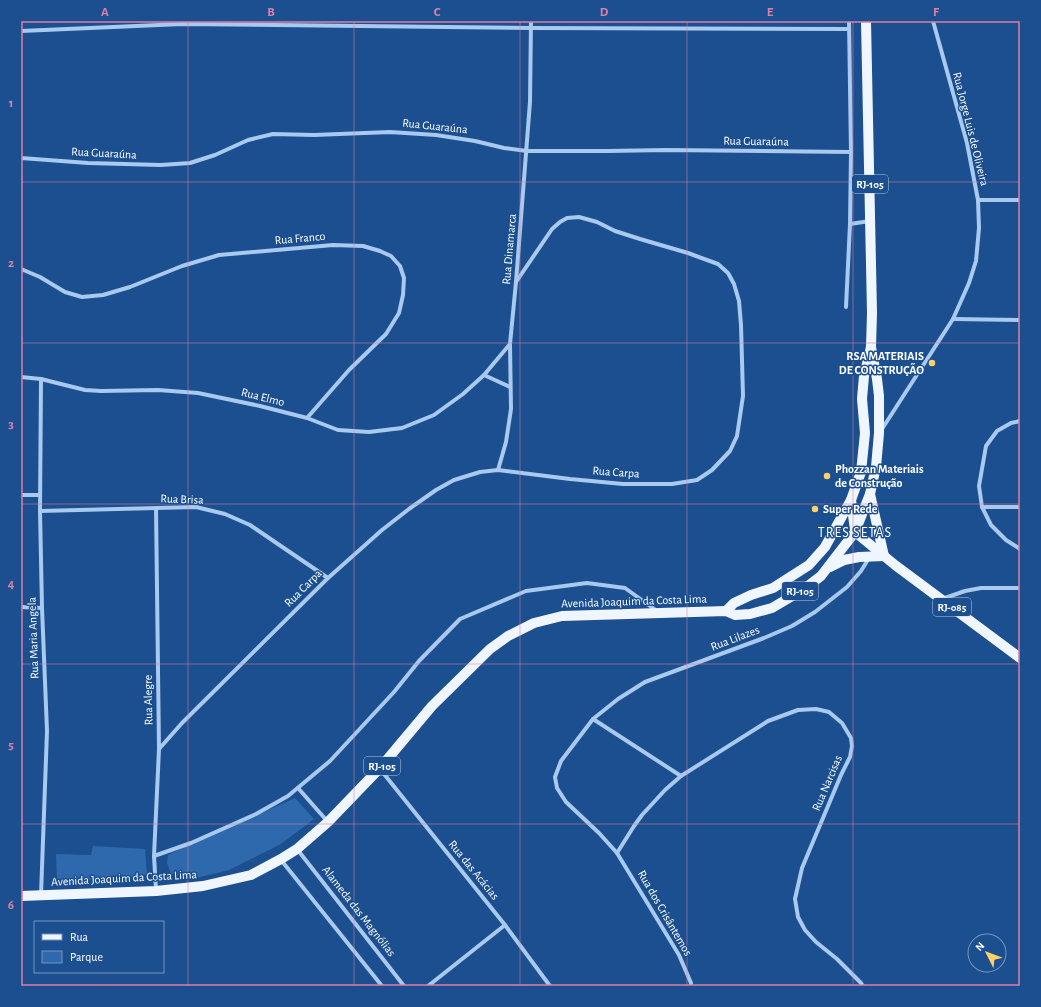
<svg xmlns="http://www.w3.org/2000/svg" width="1041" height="1007" font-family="'Alegreya Sans',sans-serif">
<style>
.green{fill:#2e69ad}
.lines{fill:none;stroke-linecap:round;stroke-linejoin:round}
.minor{stroke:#a9c9ee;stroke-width:4}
.primary{stroke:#f0f6ff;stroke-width:10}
.grid{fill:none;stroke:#dd80a5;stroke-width:1;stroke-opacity:0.55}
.poi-dot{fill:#ffd166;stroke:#1b4f8f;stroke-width:1.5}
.labels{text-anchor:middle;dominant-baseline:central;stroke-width:3;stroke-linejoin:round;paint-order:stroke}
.shield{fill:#1b4f8f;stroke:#bbcadd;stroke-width:1}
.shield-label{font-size:11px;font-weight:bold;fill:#fff}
.street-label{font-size:12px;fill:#fff;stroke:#1b4f8f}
.poi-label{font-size:12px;font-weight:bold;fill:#fff;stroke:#1b4f8f;text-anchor:start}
.quarter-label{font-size:14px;letter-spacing:1px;fill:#fff;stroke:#1b4f8f}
.neatline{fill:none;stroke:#dd80a5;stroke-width:1.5}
.grid-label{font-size:13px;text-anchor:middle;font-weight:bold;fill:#dd80a5}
</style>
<rect width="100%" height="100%" fill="#1b4f8f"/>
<g class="green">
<path d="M 295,798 L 314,819 L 281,844 L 229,870 L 192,879 L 171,874 L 167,863 L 168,855 Z"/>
<path d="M 93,846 L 145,849 L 147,875 L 99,880 L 57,882 L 56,854 L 91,855 Z"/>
</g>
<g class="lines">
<g class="minor">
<path d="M 21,31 L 182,24 L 531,28 L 848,29"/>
<path d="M 21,158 L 88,163 L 161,165 L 190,163 L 215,155 L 248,140 L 273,134 L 314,135 L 390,132 L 436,135 L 475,141 L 504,148 L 527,151 L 607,151 L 666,150 L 851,152"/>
<path d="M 978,200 L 1020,200"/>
<path d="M 850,224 L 870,221"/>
<path d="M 21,269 L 40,277 L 65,292 L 82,297 L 103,295 L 130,287 L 182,266 L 219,255 L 333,245 L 363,246 L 380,251 L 391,256 L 400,266 L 404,278 L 403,295 L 399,313 L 386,334 L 349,370 L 307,418"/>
<path d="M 846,307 L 850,224 L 851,152 L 849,21"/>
<path d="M 953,319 L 1020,320"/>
<path d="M 484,375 L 510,387"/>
<path d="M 21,377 L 41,379 L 85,390 L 101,391 L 158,390 L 198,393 L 260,406 L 307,418 L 338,430 L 369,432 L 402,428 L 434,415 L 463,394 L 484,375 L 510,344"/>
<path d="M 1020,421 L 1011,423 L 997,431 L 986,446 L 979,486 L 982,507 L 991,525 L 1006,540 L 1020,549"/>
<path d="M 882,429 L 953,319 L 969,283 L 976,261 L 979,228 L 978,200 L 967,143 L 933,21"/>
<path d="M 498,470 L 506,442 L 511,409 L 510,344 L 516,282 L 530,102 L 531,21"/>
<path d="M 21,495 L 40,495"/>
<path d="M 982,507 L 1020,507"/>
<path d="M 40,511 L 196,507 L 225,514 L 250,525 L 328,578"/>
<path d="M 942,599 L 965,591 L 981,588 L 1020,588"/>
<path d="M 21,607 L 42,608"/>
<path d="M 593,719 L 681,776"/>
<path d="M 159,749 L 182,723 L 328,578 L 382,530 L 409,509 L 436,490 L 454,480 L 480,472 L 498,470 L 570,479 L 623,484 L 672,484 L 697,480 L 712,470 L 730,451 L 737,436 L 743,396 L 741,325 L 739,301 L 734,284 L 728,273 L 718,264 L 688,253 L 640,239 L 615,231 L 597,222 L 579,217 L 567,218 L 560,222 L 552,229 L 516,282"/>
<path d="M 380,769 L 505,925 L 550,986"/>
<path d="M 298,788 L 328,822"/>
<path d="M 297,849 L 404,986"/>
<path d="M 617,853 L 634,826 L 642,815 L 665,790 L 681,776 L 768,721 L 798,710 L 816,709 L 829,712 L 842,723 L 851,738 L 852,746 L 850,757 L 841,775 L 802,868 L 795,899 L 798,917 L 805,930 L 816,942 L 837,959 L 861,983 L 863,986"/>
<path d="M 154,856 L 191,843 L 256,814 L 288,796 L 330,761 L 394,692 L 419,661 L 460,619 L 526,591 L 587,583 L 625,588 L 657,611"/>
<path d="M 281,860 L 382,986"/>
<path d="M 156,890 L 154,856 L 159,749 L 156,508"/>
<path d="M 41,895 L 47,731 L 42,608 L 40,511 L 41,379"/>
<path d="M 428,986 L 505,925"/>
<path d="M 691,986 L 691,983 L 679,955 L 617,853 L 599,833 L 566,802 L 557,788 L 555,777 L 561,761 L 593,719 L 618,699 L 645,682 L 764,638 L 792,626 L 815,612 L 847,587 L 861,571 L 869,558"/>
</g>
<g class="primary">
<path d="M 870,494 L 884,556"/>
<path d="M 851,500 L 855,530"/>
<path d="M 855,532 L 895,565 L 1020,658"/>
<path d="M 830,567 L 844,560 L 859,557 L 884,556"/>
<path d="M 726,611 L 734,603 L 751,595 L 773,588 L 809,565 L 825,547 L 851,500 L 861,472 L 865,433 L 862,399 L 864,376 L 871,347 L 872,313 L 866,21"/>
<path d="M 21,896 L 156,891 L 203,886 L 251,875 L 281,859 L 297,849 L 328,822 L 380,768 L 432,706 L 490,649 L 508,636 L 534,623 L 562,616 L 726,611 L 735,615 L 750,614 L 772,608 L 804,589 L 821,576 L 855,532 L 870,494 L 876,467 L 879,433 L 879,396 L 877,379 L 871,347"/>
</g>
</g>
<path class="grid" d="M 188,21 L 188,986M 354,21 L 354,986M 520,21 L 520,986M 687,21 L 687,986M 853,21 L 853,986M 21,182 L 1020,182M 21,343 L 1020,343M 21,504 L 1020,504M 21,664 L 1020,664M 21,824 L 1020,824"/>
<g class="poi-dot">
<circle cx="932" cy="363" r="4"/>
<circle cx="827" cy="476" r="4"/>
<circle cx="815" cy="509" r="4"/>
</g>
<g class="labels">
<g class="shield">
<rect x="852" y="175" width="36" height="18" rx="3"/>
<rect x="782" y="582" width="36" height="18" rx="3"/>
<rect x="933" y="598" width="38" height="18" rx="3"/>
<rect x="364" y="757" width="36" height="18" rx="3"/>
</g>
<g class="shield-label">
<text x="870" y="184">RJ-105</text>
<text x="800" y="591">RJ-105</text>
<text x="952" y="607">RJ-085</text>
<text x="382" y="766">RJ-105</text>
</g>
<g class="street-label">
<text transform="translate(435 126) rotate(6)">Rua Guaraúna</text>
<text transform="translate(971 129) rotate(76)">Rua Jorge Luis de Oliveira</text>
<text transform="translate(756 141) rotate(1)">Rua Guaraúna</text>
<text transform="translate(104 153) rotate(3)">Rua Guaraúna</text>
<text transform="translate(300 238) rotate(-5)">Rua Franco</text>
<text transform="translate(509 249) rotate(-85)">Rua Dinamarca</text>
<text transform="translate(263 397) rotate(14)">Rua Elmo</text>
<text transform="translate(616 472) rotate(4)">Rua Carpa</text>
<text transform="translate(182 499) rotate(2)">Rua Brisa</text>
<text transform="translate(303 588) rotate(-45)">Rua Carpa</text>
<text transform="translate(634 601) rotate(-2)">Avenida Joaquim da Costa Lima</text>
<text transform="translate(33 638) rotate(-92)">Rua Maria Angela</text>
<text transform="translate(735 638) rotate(-21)">Rua Lilazes</text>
<text transform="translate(148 700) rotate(-91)">Rua Alegre</text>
<text transform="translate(827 783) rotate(-67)">Rua Narcisas</text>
<text transform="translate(474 870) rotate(51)">Rua das Acácias</text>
<text transform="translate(124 878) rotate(-3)">Avenida Joaquim da Costa Lima</text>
<text transform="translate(359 911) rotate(52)">Alameda das Magnólias</text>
<text transform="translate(665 913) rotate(60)">Rua dos Crisântemos</text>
</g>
<g class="poi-label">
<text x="924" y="356" text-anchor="end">RSA MATERIAIS<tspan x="924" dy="14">DE CONSTRUÇÃO</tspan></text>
<text x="835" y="469">Phozzan Materiais<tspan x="835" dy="14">de Construção</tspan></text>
<text x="823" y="509">Super Rede</text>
</g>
<g class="quarter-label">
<text x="855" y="533">TRES SETAS</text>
</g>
</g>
<rect width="1041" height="1007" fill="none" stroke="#1b4f8f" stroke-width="44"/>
<rect x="34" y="921" width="130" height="52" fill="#1b4f8f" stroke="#7695bc"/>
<rect x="42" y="934" width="20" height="6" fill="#f0f6ff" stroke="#7695bc"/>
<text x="70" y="941" font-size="12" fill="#ffffff">Rua</text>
<rect x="42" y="951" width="20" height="12" fill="#2e69ad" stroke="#7695bc"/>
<text x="70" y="961" font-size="12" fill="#ffffff">Parque</text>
<g transform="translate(987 953) rotate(312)"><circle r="19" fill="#1b4f8f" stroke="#7695bc"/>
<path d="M0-3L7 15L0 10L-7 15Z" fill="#ffd166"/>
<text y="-6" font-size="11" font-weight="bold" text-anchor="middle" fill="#ffffff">N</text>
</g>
<rect x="22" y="22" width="997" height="963" class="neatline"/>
<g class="grid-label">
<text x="105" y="16">A</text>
<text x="271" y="16">B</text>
<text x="437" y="16">C</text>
<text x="604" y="16">D</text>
<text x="770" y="16">E</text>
<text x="936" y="16">F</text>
<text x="11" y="107">1</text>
<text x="11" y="267">2</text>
<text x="11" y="428">3</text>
<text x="11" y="588">4</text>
<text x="11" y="749">5</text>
<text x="11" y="909">6</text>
</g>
</svg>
